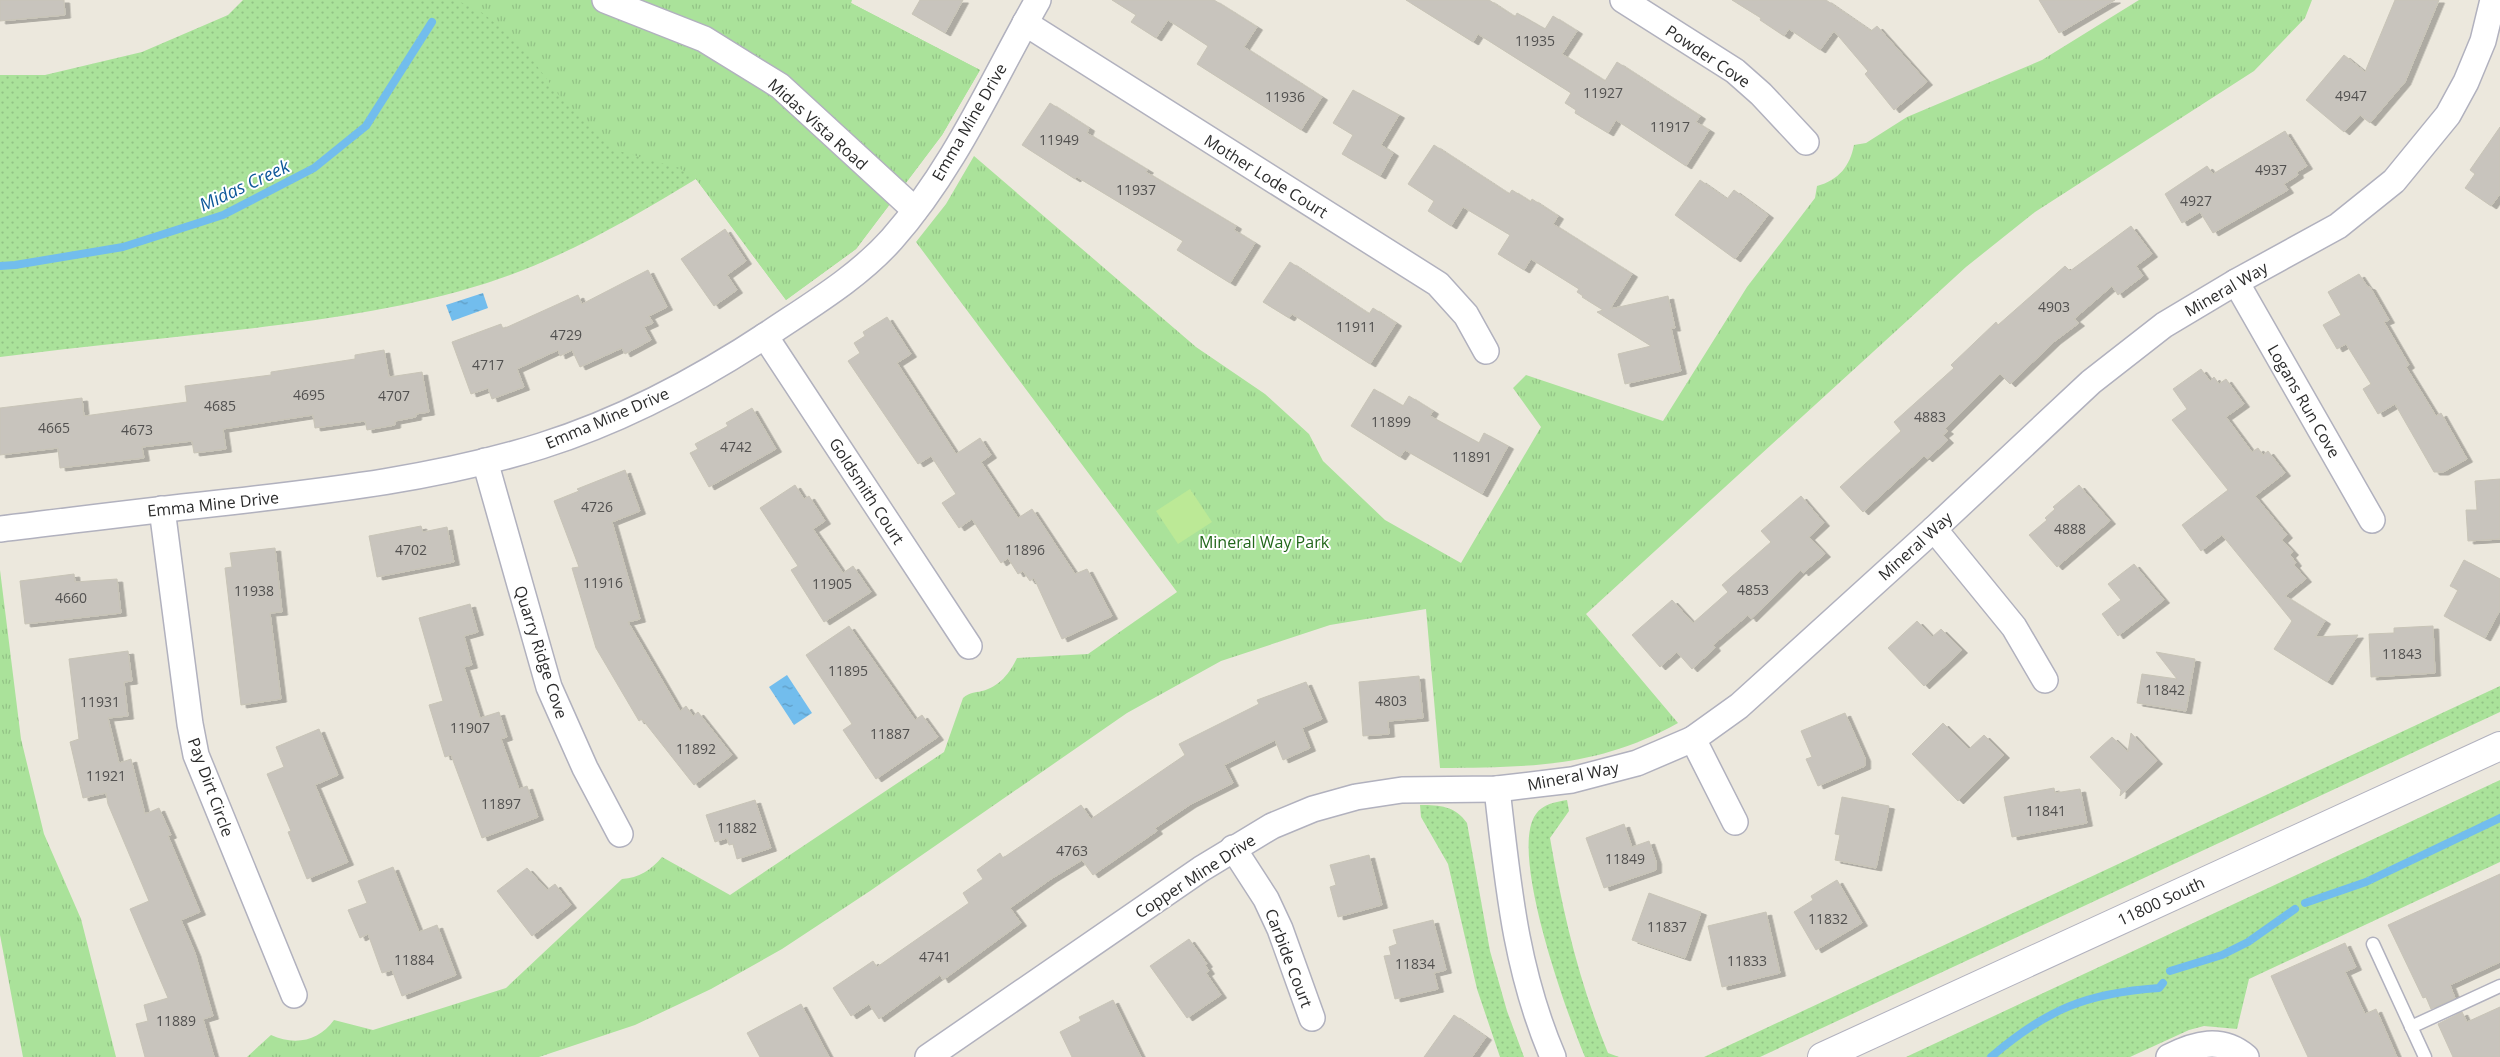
<svg xmlns="http://www.w3.org/2000/svg" width="2500" height="1057" font-family="'Open Sans',sans-serif">
<style>
.grass{fill:url(#grass-dots)}
.park{fill:url(#park-tufts)}
.pitch{fill:#bce996}
.water{fill:url(#water-ripples)}
.lines{fill:none;stroke-linecap:round;stroke-linejoin:round}
.stream{stroke:#72bded;stroke-width:8}
.building{fill:#c8c4bd;stroke:#c8c4b7;filter:url(#shadow)}
.service-casing{stroke:#b1b1be;stroke-width:15}
.minor-casing{stroke:#b1b1be;stroke-width:28}
.secondary-casing{stroke:#b1b1be;stroke-width:30}
.service{stroke:#fff;stroke-width:12}
.minor{stroke:#fff;stroke-width:25}
.secondary{stroke:#fff;stroke-width:28}
.labels{text-anchor:middle;dominant-baseline:central;stroke-width:4;stroke-linejoin:round;paint-order:stroke}
.number-label{font-size:14px;fill:#525150}
.street-label{font-size:16px;fill:#2b2b2b;stroke:#fff}
.park-label{font-size:16px;fill:#22671b;stroke:#fff}
.water-label{font-size:18px;font-style:italic;fill:#0f599a;stroke:#fff}
</style>
<defs>
<pattern id="grass-dots" width="8" height="8" patternUnits="userSpaceOnUse" patternTransform="scale(1.25)"><rect width="8" height="8" fill="#aae29a"/><path d="M2 2h.1M6 6h.1" fill="none" stroke="#92c285" stroke-width="1.8" stroke-linecap="round"/></pattern>
<pattern id="park-tufts" width="24" height="20" patternUnits="userSpaceOnUse" patternTransform="scale(1.25)"><rect width="24" height="20" fill="#aae29a"/><path d="M3 7l-1-3M5 7V3M7 7l1-3M15 17l-1-3M17 17v-4M19 17l1-3" fill="none" stroke="#92c285"/></pattern>
<pattern id="water-ripples" width="26" height="14" patternUnits="userSpaceOnUse" patternTransform="scale(1.25)"><rect width="26" height="14" fill="#72bded"/><path d="M2 4q2-2 4 0t4 0M15 11q2-2 4 0t4 0" fill="none" stroke="#5e9ac0"/></pattern>
<filter id="shadow"><feDropShadow dx="5.5" dy="3" stdDeviation="0" flood-color="#0004"/></filter>
</defs>
<rect width="100%" height="100%" fill="#ece8dd"/>
<g class="grass">
<path d="M 243,0 L 852,0 L 851,3 L 980,70 L 942,135 L 856,249 L 786,300 L 696,179 C 630,219 562,259 487,283 C 411,307 334,318 255,328 C 170,338 85,346 0,357 L 0,75 L 45,75 L 142,52 L 228,15 Z"/>
<path d="M 2500,686 L 2500,712 L 1760,1057 L 1704,1057 Z"/>
<path d="M 2500,780 L 2500,862 L 2249,979 L 2237,1029 L 2204,1026 L 2189,1030 L 2130,1057 L 1906,1057 Z"/>
<path d="M 1567,800 L 1569,811 L 1550,838 C 1563,914 1579,982 1608,1053 L 1619,1057 L 1585,1057 C 1567,1014 1508,851 1536,814 C 1543,804 1555,802 1567,800 Z"/>
<path d="M 1420,805 C 1440,805 1455,806 1467,823 L 1490,951 L 1507,1011 L 1524,1057 L 1500,1057 L 1477,989 L 1448,864 L 1421,817 Z"/>
</g>
<g class="park">
<path d="M 456,0 L 845,0 L 980,70 L 942,135 L 856,249 L 786,300 L 696,179 L 679,168 L 615,150 L 561,98 L 519,42 L 480,11 Z"/>
<path d="M 2139,0 L 2312,0 L 2305,18 L 2254,71 L 2035,212 L 1966,267 L 1586,614 L 1678,723 C 1597,768 1529,767 1440,768 L 1426,609 L 1330,625 L 1221,661 L 1127,713 L 870,891 L 782,949 L 711,989 L 635,1025 L 539,1057 L 247,1057 L 271,1035 C 295,1046 319,1041 334,1020 L 373,1030 L 506,988 L 622,879 C 639,878 651,870 662,857 L 730,895 L 944,752 L 963,698 C 970,692 974,693 982,691 C 999,687 1010,673 1017,658 L 1088,654 L 1177,592 L 916,242 L 946,204 L 974,156 L 1196,347 L 1265,394 L 1309,434 L 1323,461 L 1385,520 L 1461,563 L 1541,427 L 1513,388 L 1526,375 L 1663,421 L 1747,287 L 1815,198 L 1817,186 C 1839,180 1850,166 1854,145 L 1866,143 L 1907,117 L 2042,60 Z"/>
<path d="M 0,570 L 21,739 L 44,834 L 81,919 L 116,1057 L 23,1057 L 0,935 Z"/>
</g>
<path class="pitch" d="M 1190,489 L 1212,522 L 1178,544 L 1156,511 Z"/>
<g class="water">
<path d="M 483,293 L 488,308 L 452,321 L 446,305 Z"/>
<path d="M 787,675 L 812,713 L 794,725 L 769,687 Z"/>
</g>
<g class="lines">
<g class="stream">
<path d="M 0,266 L 15,265 L 123,247 L 223,215 L 314,168 L 366,126 L 432,22"/>
<path d="M 2305,903 L 2366,882 L 2500,818"/>
<path d="M 2170,971 L 2222,955 L 2248,942 L 2295,909"/>
<path d="M 1991,1057 C 2047,1009 2087,993 2159,988 L 2163,983"/>
</g>
</g>
<g class="building">
<path d="M 0,0 L 64,0 L 65,15 L 0,21 Z"/>
<path d="M 920,0 L 963,0 L 945,33 L 912,14 Z"/>
<path d="M 1112,0 L 1214,0 L 1257,27 L 1244,47 L 1322,97 L 1301,130 L 1197,64 L 1208,46 L 1168,20 L 1156,38 L 1131,22 L 1136,15 Z"/>
<path d="M 1406,0 L 1489,0 L 1515,17 L 1517,13 L 1545,29 L 1553,16 L 1577,31 L 1562,54 L 1605,81 L 1617,62 L 1700,116 L 1696,122 L 1709,130 L 1686,166 L 1616,120 L 1608,133 L 1575,113 L 1576,110 L 1565,103 L 1571,93 L 1478,34 L 1473,42 Z"/>
<path d="M 1732,0 L 1826,0 L 1871,31 L 1877,26 L 1927,82 L 1894,110 L 1865,74 L 1868,71 L 1834,31 L 1820,50 L 1789,29 L 1784,36 L 1760,20 L 1761,18 Z"/>
<path d="M 2039,0 L 2115,0 L 2059,33 Z"/>
<path d="M 2395,0 L 2439,0 L 2405,82 L 2370,123 L 2360,115 L 2344,132 L 2306,100 L 2344,55 L 2365,72 Z"/>
<path d="M 1353,90 L 1399,115 L 1381,145 L 1393,153 L 1380,176 L 1342,154 L 1353,135 L 1333,123 Z"/>
<path d="M 1050,103 L 1089,128 L 1087,133 L 1148,170 L 1146,172 L 1236,226 L 1234,230 L 1255,243 L 1230,283 L 1177,250 L 1183,241 L 1077,177 L 1075,179 L 1022,145 Z"/>
<path d="M 2500,127 L 2500,194 L 2491,206 L 2465,188 L 2475,174 L 2470,170 Z"/>
<path d="M 2285,131 L 2307,166 L 2297,172 L 2298,175 L 2284,184 L 2288,190 L 2213,233 L 2200,212 L 2182,223 L 2165,194 L 2207,166 L 2213,174 Z"/>
<path d="M 1434,145 L 1509,194 L 1512,190 L 1531,202 L 1532,199 L 1558,216 L 1553,224 L 1632,274 L 1610,309 L 1668,296 L 1675,328 L 1671,328 L 1681,371 L 1625,384 L 1618,354 L 1651,346 L 1597,312 L 1603,310 L 1582,297 L 1583,296 L 1577,292 L 1579,289 L 1531,259 L 1524,270 L 1498,254 L 1510,235 L 1463,207 L 1451,226 L 1428,211 L 1434,201 L 1408,184 Z"/>
<path d="M 1700,180 L 1727,199 L 1734,190 L 1768,215 L 1735,259 L 1675,215 Z"/>
<path d="M 2131,226 L 2152,254 L 2136,266 L 2143,276 L 2118,295 L 2112,286 L 2074,319 L 2079,323 L 2055,341 L 2010,384 L 2000,374 L 1945,429 L 1948,431 L 1943,435 L 1948,440 L 1927,459 L 1924,456 L 1863,512 L 1840,487 L 1901,431 L 1894,422 L 1954,368 L 1951,365 L 1996,322 L 1998,325 L 2065,266 L 2070,271 Z"/>
<path d="M 725,229 L 746,261 L 727,275 L 737,290 L 714,306 L 681,259 Z"/>
<path d="M 1290,262 L 1369,314 L 1373,308 L 1396,323 L 1370,364 L 1292,314 L 1289,318 L 1263,302 Z"/>
<path d="M 648,270 L 667,307 L 649,316 L 653,323 L 644,327 L 651,340 L 625,354 L 622,348 L 580,367 L 572,350 L 560,356 L 558,350 L 517,369 L 524,387 L 492,399 L 488,388 L 471,394 L 452,342 L 501,324 L 503,329 L 578,295 L 582,304 Z"/>
<path d="M 2359,274 L 2367,286 L 2370,287 L 2389,320 L 2384,322 L 2409,365 L 2406,367 L 2436,416 L 2441,413 L 2467,459 L 2443,472 L 2434,472 L 2395,404 L 2378,414 L 2363,389 L 2371,384 L 2346,344 L 2337,349 L 2323,325 L 2341,315 L 2328,292 Z"/>
<path d="M 887,317 L 911,354 L 897,363 L 956,454 L 980,438 L 991,455 L 981,462 L 1018,518 L 1032,509 L 1075,574 L 1087,569 L 1112,616 L 1062,639 L 1034,578 L 1030,581 L 1023,571 L 1018,574 L 1008,558 L 1001,563 L 972,519 L 959,528 L 942,503 L 956,494 L 931,456 L 918,464 L 848,361 L 860,353 L 854,343 L 865,336 L 863,332 Z"/>
<path d="M 384,350 L 389,377 L 422,372 L 429,412 L 416,414 L 416,417 L 395,421 L 395,425 L 367,430 L 365,421 L 315,428 L 313,415 L 223,429 L 226,449 L 194,453 L 192,441 L 142,447 L 144,458 L 60,468 L 58,448 L 0,455 L 0,408 L 82,398 L 84,416 L 187,402 L 185,386 L 271,375 L 271,372 L 355,359 L 355,355 Z"/>
<path d="M 2201,369 L 2210,381 L 2214,377 L 2219,384 L 2226,379 L 2244,404 L 2226,417 L 2252,452 L 2258,448 L 2263,455 L 2268,451 L 2285,473 L 2255,496 L 2287,535 L 2282,540 L 2293,552 L 2290,555 L 2296,563 L 2294,565 L 2306,579 L 2285,596 L 2325,621 L 2315,637 L 2358,635 L 2327,682 L 2274,649 L 2292,621 L 2222,535 L 2201,551 L 2182,525 L 2228,490 L 2172,420 L 2187,409 L 2173,389 Z"/>
<path d="M 1374,389 L 1403,406 L 1409,396 L 1433,411 L 1430,416 L 1479,443 L 1484,433 L 1508,446 L 1482,494 L 1405,450 L 1400,457 L 1351,426 Z"/>
<path d="M 752,408 L 776,449 L 709,487 L 690,453 L 698,449 L 695,444 L 728,426 L 726,423 Z"/>
<path d="M 625,470 L 640,511 L 612,522 L 640,619 L 628,622 L 680,711 L 686,706 L 693,716 L 698,712 L 732,755 L 694,785 L 642,719 L 639,721 L 596,648 L 572,568 L 579,567 L 554,501 L 579,491 L 577,489 Z"/>
<path d="M 2500,479 L 2500,539 L 2468,541 L 2466,510 L 2477,510 L 2475,481 Z"/>
<path d="M 795,485 L 804,499 L 809,496 L 825,521 L 813,529 L 843,573 L 853,566 L 871,592 L 824,622 L 791,570 L 798,566 L 760,508 Z"/>
<path d="M 2079,485 L 2110,521 L 2057,567 L 2029,535 L 2047,520 L 2045,518 L 2055,509 L 2053,507 Z"/>
<path d="M 1801,496 L 1824,523 L 1809,537 L 1825,554 L 1803,573 L 1801,570 L 1751,619 L 1748,615 L 1713,645 L 1715,648 L 1692,669 L 1677,652 L 1660,667 L 1632,635 L 1672,600 L 1693,623 L 1728,592 L 1722,585 L 1771,542 L 1761,531 Z"/>
<path d="M 421,526 L 423,532 L 447,527 L 454,562 L 377,577 L 369,536 Z"/>
<path d="M 275,548 L 282,612 L 270,613 L 281,699 L 241,705 L 225,568 L 232,567 L 230,553 Z"/>
<path d="M 2464,560 L 2500,579 L 2500,610 L 2485,638 L 2444,616 L 2458,590 L 2450,586 Z"/>
<path d="M 2134,564 L 2164,600 L 2118,636 L 2102,614 L 2121,600 L 2108,584 Z"/>
<path d="M 74,574 L 75,582 L 117,579 L 121,613 L 25,624 L 20,581 Z"/>
<path d="M 470,604 L 478,632 L 464,636 L 472,665 L 464,667 L 480,718 L 499,712 L 507,737 L 501,739 L 519,789 L 527,786 L 538,817 L 482,838 L 451,755 L 445,757 L 429,705 L 443,701 L 419,618 Z"/>
<path d="M 1917,621 L 1932,637 L 1941,629 L 1962,650 L 1924,686 L 1888,648 Z"/>
<path d="M 849,626 L 915,720 L 922,715 L 938,737 L 876,779 L 843,730 L 852,724 L 806,655 Z"/>
<path d="M 2433,626 L 2435,673 L 2371,677 L 2369,634 L 2394,633 L 2394,628 Z"/>
<path d="M 128,651 L 132,681 L 124,682 L 128,716 L 108,718 L 119,763 L 131,759 L 145,814 L 159,808 L 171,835 L 168,836 L 200,912 L 181,920 L 195,953 L 213,1016 L 203,1019 L 214,1057 L 145,1057 L 136,1024 L 148,1021 L 144,1005 L 168,998 L 130,909 L 149,901 L 108,804 L 106,793 L 83,798 L 70,742 L 79,739 L 69,659 Z"/>
<path d="M 2156,652 L 2195,659 L 2186,711 L 2137,703 L 2142,674 L 2177,679 Z"/>
<path d="M 1419,676 L 1423,718 L 1388,721 L 1389,734 L 1363,736 L 1359,682 Z"/>
<path d="M 1306,682 L 1322,719 L 1302,728 L 1310,748 L 1283,760 L 1275,740 L 1224,765 L 1233,783 L 1191,804 L 1155,828 L 1157,831 L 1093,875 L 1082,860 L 1051,879 L 1010,908 L 1021,923 L 943,980 L 940,975 L 879,1019 L 869,1004 L 851,1016 L 833,988 L 873,961 L 877,967 L 969,903 L 963,893 L 983,879 L 977,870 L 1000,853 L 1003,858 L 1081,805 L 1091,819 L 1185,755 L 1179,744 L 1259,704 L 1257,700 Z"/>
<path d="M 1845,713 L 1865,758 L 1865,766 L 1818,786 L 1806,759 L 1812,757 L 1801,731 Z"/>
<path d="M 1943,723 L 1969,749 L 1984,735 L 2004,755 L 1958,801 L 1912,754 Z"/>
<path d="M 319,729 L 338,775 L 315,785 L 348,862 L 307,879 L 288,832 L 291,831 L 267,774 L 284,767 L 276,747 Z"/>
<path d="M 2131,733 L 2157,761 L 2120,796 L 2121,790 L 2090,757 L 2112,737 L 2128,752 Z"/>
<path d="M 2054,788 L 2055,793 L 2080,789 L 2087,823 L 2012,837 L 2004,797 Z"/>
<path d="M 1842,797 L 1889,806 L 1876,868 L 1835,860 L 1840,835 L 1835,834 Z"/>
<path d="M 755,800 L 771,848 L 737,859 L 733,844 L 729,845 L 727,838 L 715,842 L 706,815 Z"/>
<path d="M 1624,824 L 1632,847 L 1649,841 L 1656,861 L 1656,870 L 1604,888 L 1586,838 Z"/>
<path d="M 1369,855 L 1382,905 L 1338,917 L 1330,887 L 1336,885 L 1330,865 Z"/>
<path d="M 393,867 L 419,932 L 437,925 L 456,975 L 402,996 L 392,970 L 382,973 L 368,934 L 360,938 L 348,910 L 367,903 L 358,881 Z"/>
<path d="M 527,868 L 547,890 L 555,884 L 571,905 L 532,936 L 497,891 Z"/>
<path d="M 2500,874 L 2500,962 L 2450,985 L 2455,998 L 2431,1009 L 2426,997 L 2423,998 L 2388,925 Z"/>
<path d="M 1837,880 L 1862,923 L 1816,950 L 1794,912 L 1813,900 L 1811,896 Z"/>
<path d="M 1649,893 L 1701,912 L 1685,958 L 1632,940 Z"/>
<path d="M 1766,912 L 1780,973 L 1722,987 L 1708,926 Z"/>
<path d="M 1433,920 L 1446,970 L 1434,973 L 1438,989 L 1395,999 L 1384,956 L 1391,955 L 1389,947 L 1397,944 L 1393,930 Z"/>
<path d="M 1189,939 L 1207,964 L 1205,965 L 1209,971 L 1206,973 L 1221,995 L 1187,1018 L 1150,966 Z"/>
<path d="M 2345,943 L 2356,967 L 2345,972 L 2365,1014 L 2376,1009 L 2397,1057 L 2308,1057 L 2288,1014 L 2271,976 Z"/>
<path d="M 1113,1000 L 1141,1057 L 1072,1057 L 1060,1032 L 1081,1021 L 1079,1017 Z"/>
<path d="M 801,1004 L 829,1057 L 760,1057 L 747,1033 Z"/>
<path d="M 2500,1007 L 2500,1057 L 2453,1057 L 2438,1024 L 2462,1012 L 2467,1022 Z"/>
<path d="M 1454,1015 L 1486,1037 L 1472,1057 L 1424,1057 Z"/>
</g>
<g class="lines">
<defs>
<g id="service">
<path d="M 2373,944 L 2425,1057"/>
<path d="M 2411,1027 L 2500,986"/>
</g>
<g id="minor">
<path d="M 605,0 L 704,39 L 780,86 L 915,210"/>
<path d="M 1623,0 L 1735,71 L 1761,94 L 1806,142"/>
<path d="M 1025,23 L 1438,284 L 1466,315 L 1486,351"/>
<path d="M 2236,282 L 2372,520"/>
<path d="M 765,336 L 969,646"/>
<path d="M 485,461 L 549,687 L 585,768 L 620,834"/>
<path d="M 162,509 L 190,724 L 196,755 L 294,995"/>
<path d="M 0,529 C 76,520 153,510 229,502 C 334,490 439,478 541,446 C 624,420 702,378 774,330 C 816,302 859,276 892,239 C 954,169 992,81 1038,0"/>
<path d="M 1934,529 L 2014,627 L 2045,680"/>
<path d="M 1693,739 L 1735,822"/>
<path d="M 1497,789 C 1508,884 1515,968 1553,1057"/>
<path d="M 1233,848 L 1266,899 L 1280,929 L 1312,1018"/>
<path d="M 928,1057 L 1201,869 L 1272,826 L 1313,809 L 1356,797 L 1402,790 L 1497,789 L 1572,780 L 1637,763 L 1693,739 L 1739,706 L 1934,529 L 2091,382 L 2164,325 L 2236,282 L 2338,226 L 2394,181 L 2448,115 L 2466,82 L 2483,41 L 2493,0"/>
<path d="M 2169,1057 C 2195,1044 2221,1036 2246,1057"/>
</g>
<path id="secondary" d="M 1822,1057 L 2500,746"/>
</defs>
<use href="#service" class="service-casing"/>
<use href="#minor" class="minor-casing"/>
<use href="#secondary" class="secondary-casing"/>
<use href="#service" class="service"/>
<use href="#minor" class="minor"/>
<use href="#secondary" class="secondary"/>
</g>
<g class="labels">
<g class="number-label">
<text x="1535" y="40">11935</text>
<text x="1603" y="92">11927</text>
<text x="2351" y="95">4947</text>
<text x="1285" y="96">11936</text>
<text x="1670" y="126">11917</text>
<text x="1059" y="139">11949</text>
<text x="2271" y="169">4937</text>
<text x="1136" y="189">11937</text>
<text x="2196" y="200">4927</text>
<text x="2054" y="306">4903</text>
<text x="1356" y="326">11911</text>
<text x="566" y="334">4729</text>
<text x="488" y="364">4717</text>
<text x="309" y="394">4695</text>
<text x="394" y="395">4707</text>
<text x="220" y="405">4685</text>
<text x="1930" y="416">4883</text>
<text x="1391" y="421">11899</text>
<text x="54" y="427">4665</text>
<text x="137" y="429">4673</text>
<text x="736" y="446">4742</text>
<text x="1472" y="456">11891</text>
<text x="597" y="506">4726</text>
<text x="2070" y="528">4888</text>
<text x="411" y="549">4702</text>
<text x="1025" y="549">11896</text>
<text x="603" y="582">11916</text>
<text x="832" y="583">11905</text>
<text x="1753" y="589">4853</text>
<text x="254" y="590">11938</text>
<text x="71" y="597">4660</text>
<text x="2402" y="653">11843</text>
<text x="848" y="670">11895</text>
<text x="2165" y="689">11842</text>
<text x="1391" y="700">4803</text>
<text x="100" y="701">11931</text>
<text x="470" y="727">11907</text>
<text x="890" y="733">11887</text>
<text x="696" y="748">11892</text>
<text x="106" y="775">11921</text>
<text x="501" y="803">11897</text>
<text x="2046" y="810">11841</text>
<text x="737" y="827">11882</text>
<text x="1072" y="850">4763</text>
<text x="1625" y="858">11849</text>
<text x="1828" y="918">11832</text>
<text x="1667" y="926">11837</text>
<text x="935" y="956">4741</text>
<text x="414" y="959">11884</text>
<text x="1747" y="960">11833</text>
<text x="1415" y="963">11834</text>
<text x="176" y="1020">11889</text>
</g>
<g class="street-label">
<text transform="translate(1708 56) rotate(34)">Powder Cove</text>
<text transform="translate(969 122) rotate(-60)">Emma Mine Drive</text>
<text transform="translate(818 124) rotate(42)">Midas Vista Road</text>
<text transform="translate(1266 176) rotate(32)">Mother Lode Court</text>
<text transform="translate(2226 289) rotate(-30)">Mineral Way</text>
<text transform="translate(2304 401) rotate(60)">Logans Run Cove</text>
<text transform="translate(607 418) rotate(-23)">Emma Mine Drive</text>
<text transform="translate(867 491) rotate(57)">Goldsmith Court</text>
<text transform="translate(213 504) rotate(-6)">Emma Mine Drive</text>
<text transform="translate(1915 546) rotate(-42)">Mineral Way</text>
<text transform="translate(541 652) rotate(72)">Quarry Ridge Cove</text>
<text transform="translate(1573 776) rotate(-11)">Mineral Way</text>
<text transform="translate(211 787) rotate(70)">Pay Dirt Circle</text>
<text transform="translate(1195 876) rotate(-33)">Copper Mine Drive</text>
<text transform="translate(2161 901) rotate(-25)">11800 South</text>
<text transform="translate(1289 958) rotate(69)">Carbide Court</text>
</g>
<g class="park-label">
<text x="1264" y="542">Mineral Way Park</text>
</g>
<g class="water-label">
<text transform="translate(244 185) rotate(-25)">Midas Creek</text>
</g>
</g>
</svg>
